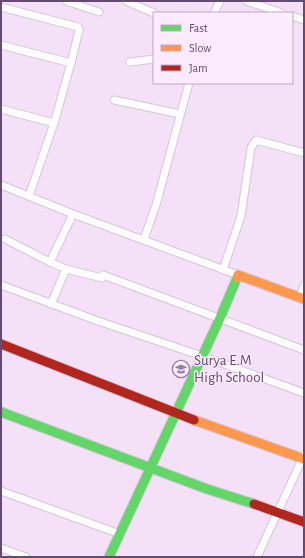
<svg xmlns="http://www.w3.org/2000/svg" width="305" height="558" font-family="'Alegreya Sans',sans-serif">
<style>
.residential{fill:#f4e0f7;fill-rule:evenodd}
.lines{fill:none;stroke-linecap:round;stroke-linejoin:round}
.street-casing{stroke:#d3c7d6;stroke-width:9}
.fast-casing{stroke:#d1c5d5;stroke-width:11}
.slow-casing{stroke:#d1c5d5;stroke-width:11}
.jam-casing{stroke:#d1c5d5;stroke-width:11}
.street{stroke:#fefcfe;stroke-width:7}
.fast{stroke:#63d668;stroke-width:9}
.slow{stroke:#ff974d;stroke-width:9}
.jam{stroke:#b3261e;stroke-width:9}
.labels{text-anchor:middle;dominant-baseline:central;stroke-width:3;stroke-linejoin:round;paint-order:stroke}
.poi-label{font-size:15px;fill:#644b72;stroke:#fceafe;text-anchor:start}
</style>
<rect width="100%" height="100%" fill="#f5e9f6"/>
<path class="residential" d="M 1,1 L 304,1 L 304,557 L 1,557 ZM 154,13 L 292,13 L 292,83 L 154,83 Z"/>
<g class="lines">
<defs>
<g id="street">
<path d="M 66,1 L 99,12"/>
<path d="M 126,1 L 154,13"/>
<path d="M 246,1 L 282,13"/>
<path d="M 1,7 L 78,27 L 79,30 L 71,63"/>
<path d="M 214,13 L 220,1"/>
<path d="M 292,16 L 304,20"/>
<path d="M 1,45 L 71,63 L 55,120 L 29,196"/>
<path d="M 130,62 L 154,59"/>
<path d="M 114,100 L 180,114"/>
<path d="M 1,109 L 54,123"/>
<path d="M 1,185 L 73,214 L 238,275"/>
<path d="M 5,239 L 50,262"/>
<path d="M 144,239 L 156,205 L 189,83"/>
<path d="M 66,269 L 102,278"/>
<path d="M 223,270 L 241,216 L 251,148 L 256,140 L 304,153"/>
<path d="M 103,275 L 304,350"/>
<path d="M 1,285 L 98,321 L 202,356 L 304,393"/>
<path d="M 299,298 L 304,286"/>
<path d="M 51,304 L 66,269 L 50,262 L 73,214"/>
<path d="M 1,491 L 120,534"/>
<path d="M 1,548 L 26,557"/>
<path d="M 257,557 L 304,455"/>
</g>
<g id="fast">
<path d="M 1,412 L 207,489 L 254,504"/>
<path d="M 109,557 L 220,318 L 237,278"/>
</g>
<g id="slow">
<path d="M 237,278 L 238,275 L 304,299"/>
<path d="M 194,420 L 304,459"/>
</g>
<g id="jam">
<path d="M 1,344 L 194,420"/>
<path d="M 254,504 L 304,522"/>
</g>
</defs>
<use href="#street" class="street-casing"/>
<use href="#fast" class="fast-casing"/>
<use href="#slow" class="slow-casing"/>
<use href="#jam" class="jam-casing"/>
<use href="#street" class="street"/>
<use href="#fast" class="fast"/>
<use href="#slow" class="slow"/>
<use href="#jam" class="jam"/>
</g>
<defs>
<symbol id="school-ring" viewBox="-11 -11 22 22"><circle r="9.5" fill="#fceafe" stroke="#9782a0" stroke-width="1.5"/><path d="M0-5L7-2L0 1L-7-2ZM-4 1L0 2.5L4 1V4Q0 6-4 4Z" fill="#9782a0"/></symbol>
</defs>
<g fill-rule="evenodd">
<use href="#school-ring" x="171" y="359" width="20" height="20"/>
</g>
<g class="labels">
<g class="poi-label">
<text x="194" y="360">Surya E.M<tspan x="194" dy="17">High School</tspan></text>
</g>
</g>
<rect width="305" height="558" fill="none" stroke="#644b72" stroke-width="4"/>
<rect x="153" y="12" width="140" height="72" fill="#fceafe" stroke="#bfaac6"/>
<rect x="161" y="25" width="20" height="6" fill="#63d668" stroke="#bfaac6"/>
<text x="189" y="32" font-size="12" fill="#644b72">Fast</text>
<rect x="161" y="45" width="20" height="6" fill="#ff974d" stroke="#bfaac6"/>
<text x="189" y="52" font-size="12" fill="#644b72">Slow</text>
<rect x="161" y="65" width="20" height="6" fill="#b3261e" stroke="#bfaac6"/>
<text x="189" y="72" font-size="12" fill="#644b72">Jam</text>
</svg>
